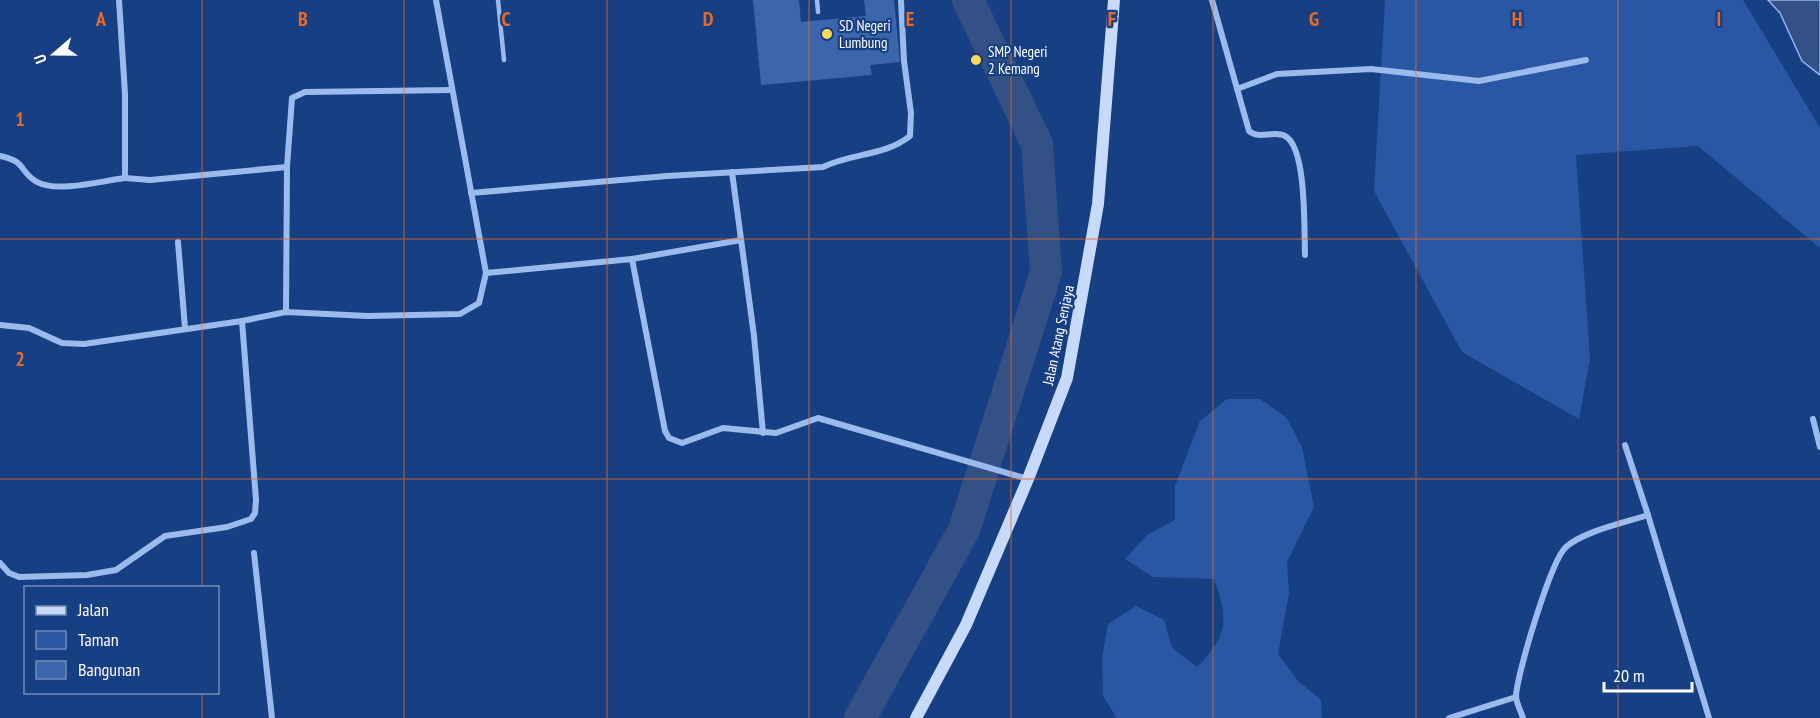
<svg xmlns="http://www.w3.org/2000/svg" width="1820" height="718" font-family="'PT Sans Narrow',sans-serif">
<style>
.green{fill:#2a57a3}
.water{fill:#335185;stroke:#8eb4ef;stroke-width:1.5}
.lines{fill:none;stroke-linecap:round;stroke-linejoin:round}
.canal{stroke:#335185;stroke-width:32}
.building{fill:#3b66ac}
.lane{stroke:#9cbbed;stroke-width:4.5}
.street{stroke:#9cbbed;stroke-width:6}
.secondary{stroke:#c8daf9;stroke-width:12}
.grid{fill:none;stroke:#ea6a24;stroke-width:1.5;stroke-opacity:0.55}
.poi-dot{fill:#ffdb58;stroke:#173f84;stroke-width:2}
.labels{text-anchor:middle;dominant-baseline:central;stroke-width:4.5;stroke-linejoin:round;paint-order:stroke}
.poi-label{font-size:15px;fill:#fff;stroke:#173f84;text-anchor:start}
.street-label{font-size:15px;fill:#fff;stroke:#173f84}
.grid-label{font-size:20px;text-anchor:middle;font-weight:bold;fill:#ea6a24;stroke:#173f84;stroke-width:4.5;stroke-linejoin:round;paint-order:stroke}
</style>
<rect width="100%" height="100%" fill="#173f84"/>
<g class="green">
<path d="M 1385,0 L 1743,0 L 1820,128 L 1820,248 L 1698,146 L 1576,155 L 1590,359 L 1579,419 L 1462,352 L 1374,191 Z"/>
<path d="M 1227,399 L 1260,399 L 1286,417 L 1302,447 L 1314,507 L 1287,562 L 1289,593 L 1278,654 L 1298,681 L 1321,700 L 1322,718 L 1117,718 L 1103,696 L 1102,659 L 1108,624 L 1136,606 L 1164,620 L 1172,648 L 1197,667 C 1228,635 1229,620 1214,579 L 1153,577 L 1125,559 L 1147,535 L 1175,520 L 1175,486 L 1200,421 Z"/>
</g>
<path class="water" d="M 1768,0 L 1820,0 L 1820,75 L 1802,61 L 1780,13 Z"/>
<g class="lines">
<path class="canal" d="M 860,718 L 964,530 L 1046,272 L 1037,144 L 968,0"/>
</g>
<path class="building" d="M 753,0 L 799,0 L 801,22 L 866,16 L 864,0 L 894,0 L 900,62 L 870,65 L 872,75 L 761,85 Z"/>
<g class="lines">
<g class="lane">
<path d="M 498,0 L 504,60"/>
<path d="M 817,0 L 818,12"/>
</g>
<g class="street">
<path d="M 119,0 L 125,94 L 125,178 L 150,180 L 287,167"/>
<path d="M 436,0 L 486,273"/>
<path d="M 1212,0 L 1249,131 C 1259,140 1274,130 1285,136 C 1307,147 1304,231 1305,255"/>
<path d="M 1237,89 L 1277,74 L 1371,69 L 1479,81 L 1586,60"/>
<path d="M 0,156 C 28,162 18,171 37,182 C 57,193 102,181 125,178"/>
<path d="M 732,172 L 754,336 L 763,433"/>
<path d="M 471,193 L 667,176 L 823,167 C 852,153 885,156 910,136 L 911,113 L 904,61 L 901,0"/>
<path d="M 178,242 L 185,328"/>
<path d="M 632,259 L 741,240"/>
<path d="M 286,312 L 287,167 L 292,98 L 305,92 L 452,90"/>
<path d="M 0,325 L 29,328 L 62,343 L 84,344 L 242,321 L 286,312 L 368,316 L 460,314 L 479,303 L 486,273 L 632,259 L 665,431 L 669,438 L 682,443 L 723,428 L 776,433 L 818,418 L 1028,479"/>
<path d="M 1813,419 L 1820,447"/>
<path d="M 1625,445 L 1648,515"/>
<path d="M 254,553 L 272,718"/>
<path d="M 0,563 L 9,573 L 19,577 L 87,575 L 116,570 L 165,536 L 227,527 L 251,519 L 255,513 L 256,500 L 242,321"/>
<path d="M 1449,718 L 1516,697"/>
<path d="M 1523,718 C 1521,711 1516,703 1516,696 C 1517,674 1551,560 1566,547 C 1584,531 1624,523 1648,515 L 1709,718"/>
</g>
<path class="secondary" d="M 916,718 L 966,625 L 1028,479 L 1067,378 L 1098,204 L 1114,0"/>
</g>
<path class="grid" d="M 202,0 L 202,588M 404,0 L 404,718M 607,0 L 607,718M 809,0 L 809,718M 1011,0 L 1011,718M 1213,0 L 1213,718M 1416,0 L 1416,718M 1618,0 L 1618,718M 0,239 L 1820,239M 0,479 L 1820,479M 202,692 L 202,718"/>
<g class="poi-dot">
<circle cx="827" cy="34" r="6"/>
<circle cx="976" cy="60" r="6"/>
</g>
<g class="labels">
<g class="poi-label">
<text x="839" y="25">SD Negeri<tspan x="839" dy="17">Lumbung</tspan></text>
<text x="988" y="51">SMP Negeri<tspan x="988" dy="17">2 Kemang</tspan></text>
</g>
<g class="street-label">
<text transform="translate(1058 335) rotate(-78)">Jalan Atang Senjaya</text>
</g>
</g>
<g class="grid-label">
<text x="101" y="26">A</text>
<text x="303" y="26">B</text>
<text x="506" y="26">C</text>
<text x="708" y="26">D</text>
<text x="910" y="26">E</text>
<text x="1112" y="26">F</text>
<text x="1314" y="26">G</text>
<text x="1517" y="26">H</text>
<text x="1719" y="26">I</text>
<text x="20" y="126">1</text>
<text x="20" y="366">2</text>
</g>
<rect x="24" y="586" width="195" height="108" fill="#173f84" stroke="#748cb5" stroke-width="1.5"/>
<rect x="36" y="606" width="30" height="9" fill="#c8daf9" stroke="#748cb5" stroke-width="1.5"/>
<text x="78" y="616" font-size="18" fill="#ffffff">Jalan</text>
<rect x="36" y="631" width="30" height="18" fill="#2a57a3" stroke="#748cb5" stroke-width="1.5"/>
<text x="78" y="646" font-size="18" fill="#ffffff">Taman</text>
<rect x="36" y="661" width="30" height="18" fill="#3b66ac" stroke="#748cb5" stroke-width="1.5"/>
<text x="78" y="676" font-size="18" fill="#ffffff">Bangunan</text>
<g transform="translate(54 54) rotate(250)" stroke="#173f84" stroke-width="4.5" paint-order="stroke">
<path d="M0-4.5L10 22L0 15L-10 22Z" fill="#ffffff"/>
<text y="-9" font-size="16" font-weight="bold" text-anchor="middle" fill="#ffffff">U</text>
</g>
<path d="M1604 682v9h88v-9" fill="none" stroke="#ffffff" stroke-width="3"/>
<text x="1613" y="682" font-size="18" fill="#ffffff" stroke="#173f84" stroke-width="4.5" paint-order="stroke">20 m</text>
</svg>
